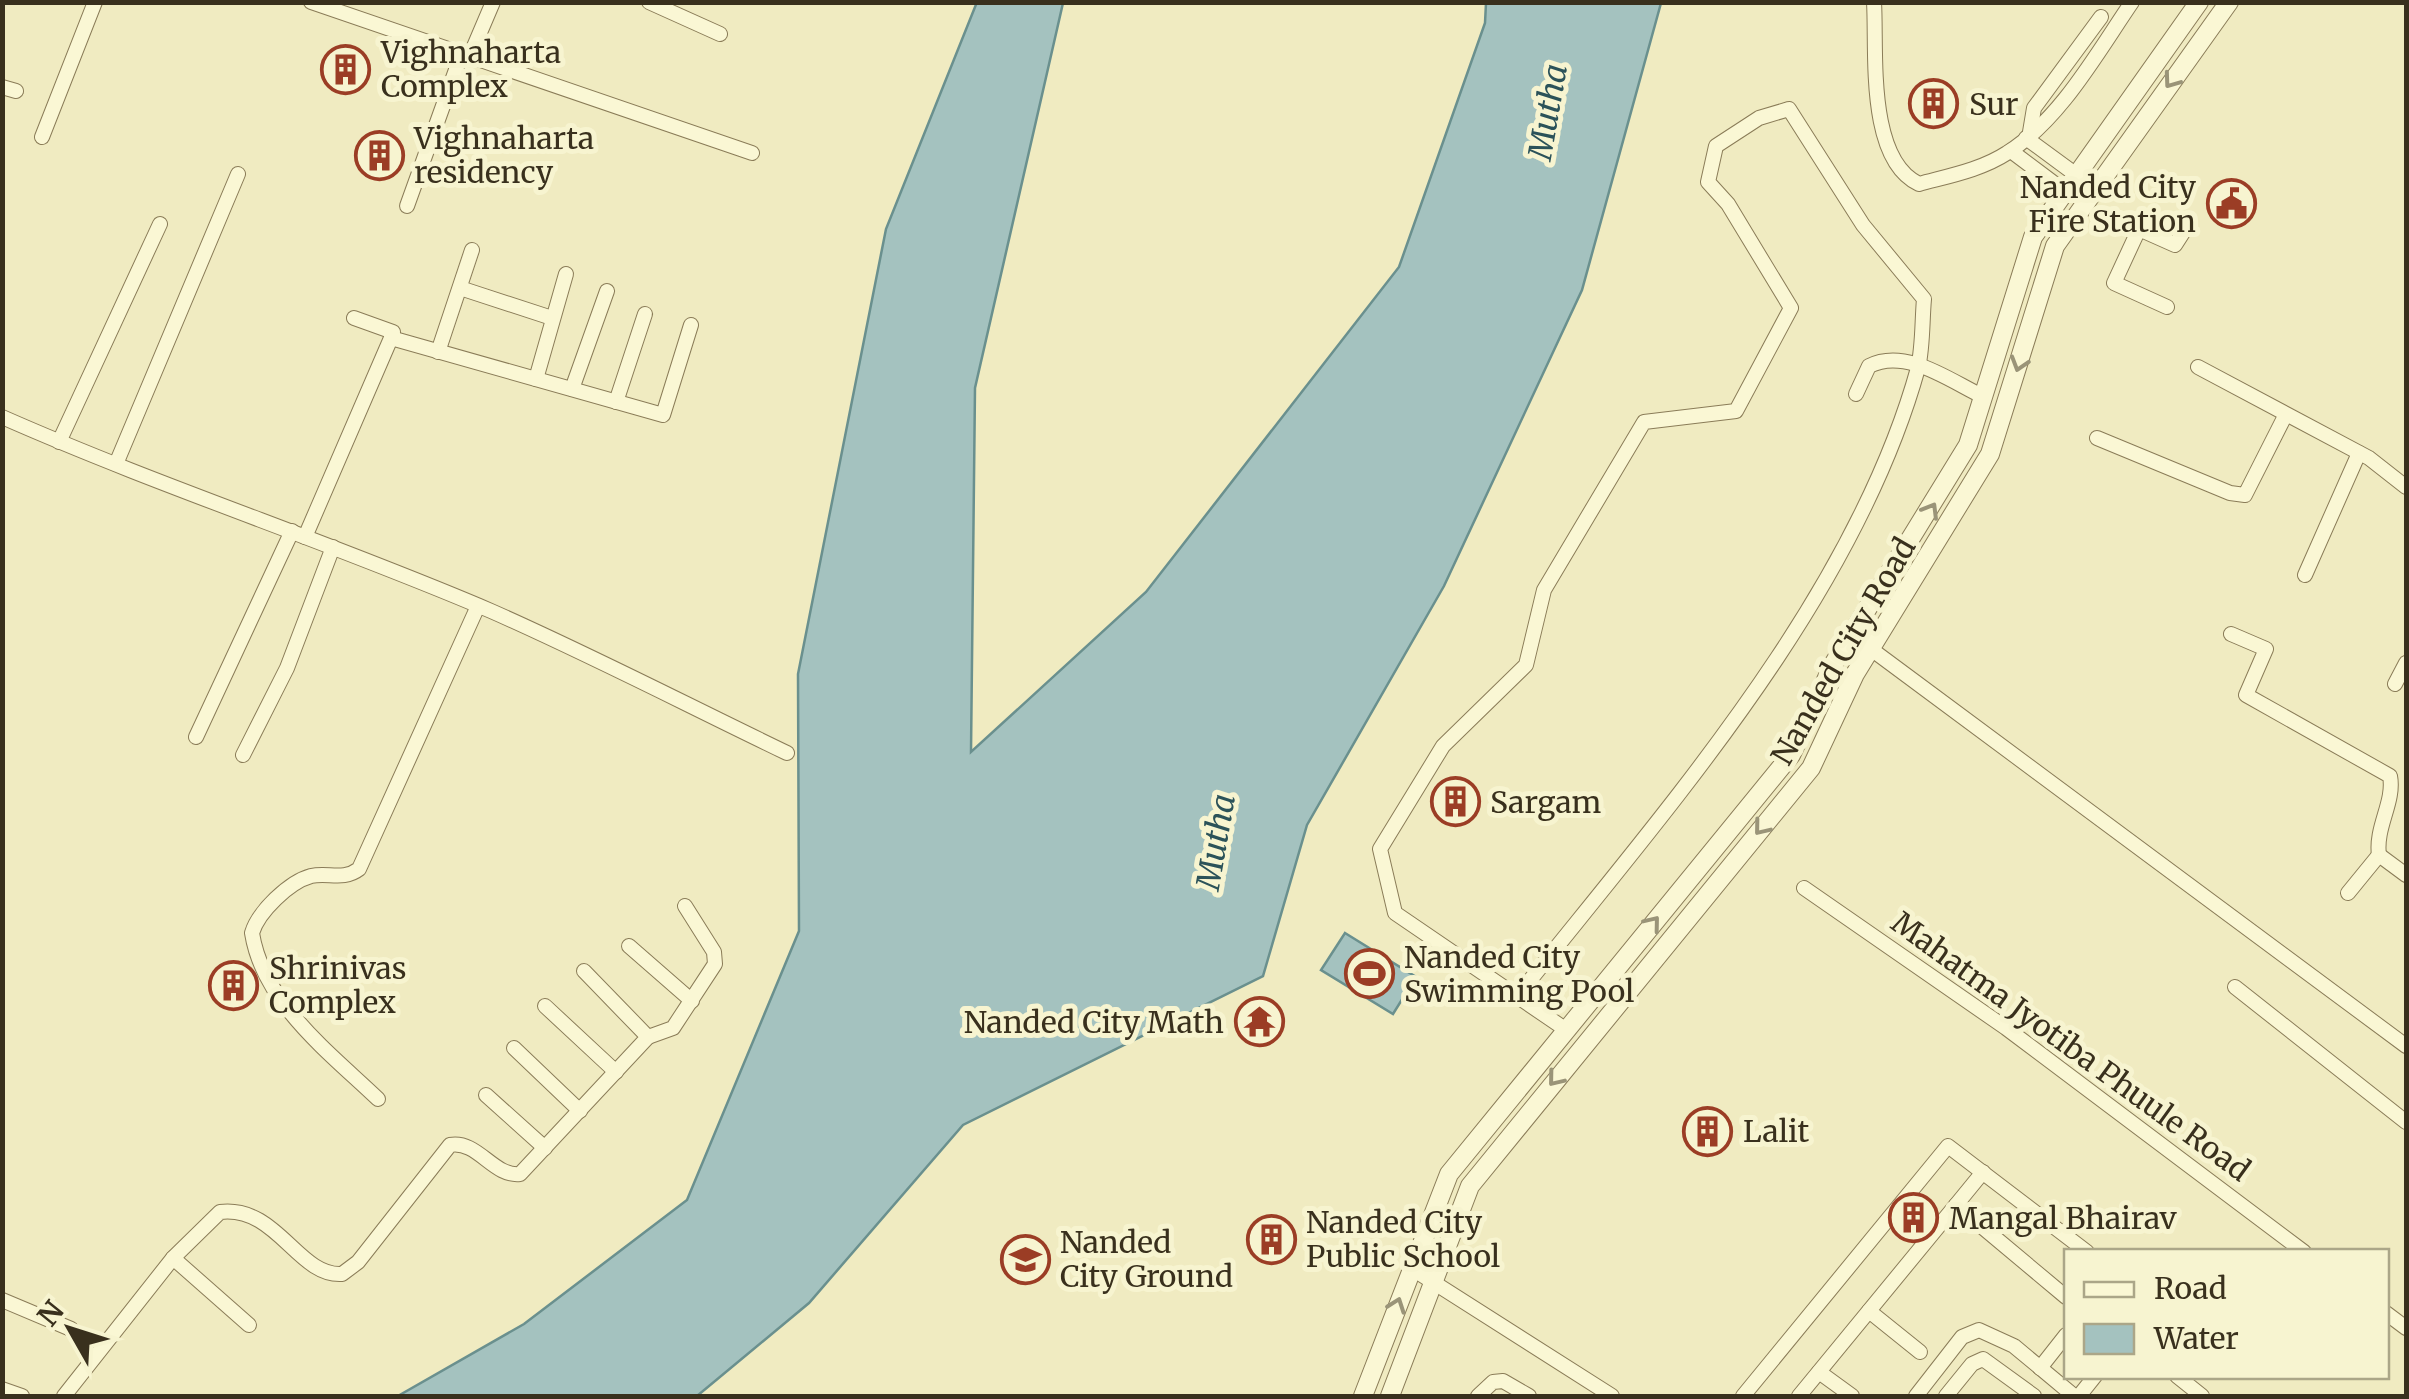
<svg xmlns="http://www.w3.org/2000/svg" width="2409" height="1399" font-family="Merriweather,serif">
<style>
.water{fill:#a4c2bf;stroke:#6a908e;stroke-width:2.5}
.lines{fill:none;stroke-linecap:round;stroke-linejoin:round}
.minor-casing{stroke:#8a7c58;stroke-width:16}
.tertiary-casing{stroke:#8a7c58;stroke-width:20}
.minor{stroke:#faf7d4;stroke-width:14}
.tertiary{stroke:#faf7d4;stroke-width:18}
.oneway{stroke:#9a9478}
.labels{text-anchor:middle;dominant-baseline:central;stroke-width:10;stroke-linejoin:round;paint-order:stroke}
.poi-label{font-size:30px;fill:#39301d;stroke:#f7f4d0;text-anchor:start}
.street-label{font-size:30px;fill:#39301d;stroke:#f7f4d0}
.water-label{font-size:32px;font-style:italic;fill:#2b5259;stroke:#f7f4d0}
</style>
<rect width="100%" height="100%" fill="#f0ebc1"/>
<g class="water">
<path d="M 977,2 L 1063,3 L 975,388 L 971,752 L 1146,592 L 1399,267 L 1485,23 L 1486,3 L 1661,3 L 1582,290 L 1444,586 L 1307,825 L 1263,976 L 963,1125 L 809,1303 L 697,1396 L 398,1396 L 524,1324 L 687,1200 L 799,931 L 798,674 L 886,229 Z"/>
<path d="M 1345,933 L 1416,977 L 1393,1014 L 1321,970 Z"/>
</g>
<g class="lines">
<defs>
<g id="minor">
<path d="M 311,2 L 752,153"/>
<path d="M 649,2 L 720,34"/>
<path d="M 1874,2 C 1877,50 1866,159 1919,184 C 1948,176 1981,170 2007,153 C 2060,120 2097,53 2132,2"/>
<path d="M 470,56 L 493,2"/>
<path d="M 2,87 L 16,91"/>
<path d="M 2030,132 L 2034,108 L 2101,17"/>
<path d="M 42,137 L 95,2"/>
<path d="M 2026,138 L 2075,174"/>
<path d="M 2011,151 L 2063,190"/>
<path d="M 407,206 L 462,53"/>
<path d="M 460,288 L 552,318"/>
<path d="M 2167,307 L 2114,283 L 2139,229 L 2175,245 L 2184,231"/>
<path d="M 354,318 L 393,332 L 391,338 L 663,415 L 691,325"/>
<path d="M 438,352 L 472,250"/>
<path d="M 2198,367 L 2369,458 L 2406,487"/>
<path d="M 536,379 L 566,274"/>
<path d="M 572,389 L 607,291"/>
<path d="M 1856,394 L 1869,366 C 1906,347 1950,381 1984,397"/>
<path d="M 616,402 L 645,314"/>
<path d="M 2,417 C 163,488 330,542 491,611 C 591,655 689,706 787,753"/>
<path d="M 2097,438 L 2230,493 L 2245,495 L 2285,416"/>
<path d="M 59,442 L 160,224"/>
<path d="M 116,464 L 238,174"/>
<path d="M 305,537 L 391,338"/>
<path d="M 2305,575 L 2359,453"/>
<path d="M 2231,634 L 2266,649 L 2246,695 L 2390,776 C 2395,802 2375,827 2379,855"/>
<path d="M 1871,649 L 2406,1046"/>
<path d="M 2395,684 L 2406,663"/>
<path d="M 196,737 L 292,531"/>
<path d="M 243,755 L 287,668 L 333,547"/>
<path d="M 1804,888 L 2006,1028 L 2304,1252"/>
<path d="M 2348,893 L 2379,855 L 2406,875"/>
<path d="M 629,946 L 692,1001"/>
<path d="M 2235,987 L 2406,1122"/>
<path d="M 1519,994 C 1666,809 1854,599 1918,368 C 1923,346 1922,321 1924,299 L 1863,225 L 1789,109 L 1759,118 L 1716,146 L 1708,182 L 1728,204 L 1791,308 L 1736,411 L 1644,422 L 1544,590 L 1526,665 L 1443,746 L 1380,849 L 1395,913 L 1565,1029"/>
<path d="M 545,1006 L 616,1072"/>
<path d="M 648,1037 L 673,1028 L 715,964 L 714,952 L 685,906"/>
<path d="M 514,1048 L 580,1111"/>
<path d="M 486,1095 L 545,1148"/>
<path d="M 378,1099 C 330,1053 263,1003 252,933 C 258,912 289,882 311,876 C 328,872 343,881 359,869 L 478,606"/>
<path d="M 1956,1205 L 1983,1172"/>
<path d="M 173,1258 L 249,1325"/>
<path d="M 1411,1268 L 1612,1396"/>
<path d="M 2,1300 L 71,1329"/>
<path d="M 1869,1311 L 1920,1352"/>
<path d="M 2386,1313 L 2406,1328"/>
<path d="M 2040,1368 L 2066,1335"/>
<path d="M 1819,1372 L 1852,1396"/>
<path d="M 2177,1376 L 2202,1396"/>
<path d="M 2,1389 L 22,1396"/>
<path d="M 64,1396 L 173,1258 L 220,1212 C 277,1205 298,1277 342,1274 L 358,1262 L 450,1145 C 478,1140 493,1177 520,1174 L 648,1037 L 584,971"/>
<path d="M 1478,1396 L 1493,1382 L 1503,1381 L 1529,1396"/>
<path d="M 1743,1396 L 1948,1146 L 2087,1252"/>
<path d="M 1799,1396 L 1956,1205 L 2066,1297"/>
<path d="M 1916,1396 L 1962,1337 L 1979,1330 L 2014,1346 L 2074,1396"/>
<path d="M 1946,1396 L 1972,1364 L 1983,1359 L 2034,1396"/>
<path d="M 2079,1396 L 2095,1376"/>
</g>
<g id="tertiary">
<path d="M 1363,1396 L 1449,1174 L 1791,755 L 1834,663 L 1968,445 L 2033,237 L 2199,2"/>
<path d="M 1390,1396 L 1470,1186 L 1811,768 L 1855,674 L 1990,454 L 2055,246 L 2229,2"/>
</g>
</defs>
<use href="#minor" class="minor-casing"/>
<use href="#tertiary" class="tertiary-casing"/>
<use href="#minor" class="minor"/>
<use href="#tertiary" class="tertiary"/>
</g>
<defs><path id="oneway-chevron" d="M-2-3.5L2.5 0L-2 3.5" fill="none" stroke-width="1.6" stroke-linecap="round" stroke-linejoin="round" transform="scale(2.5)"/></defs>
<g class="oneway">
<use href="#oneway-chevron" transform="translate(2171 81) rotate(126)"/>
<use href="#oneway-chevron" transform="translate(2019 364) rotate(107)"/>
<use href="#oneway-chevron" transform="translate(1931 510) rotate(-59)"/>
<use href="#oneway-chevron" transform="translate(1761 828) rotate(129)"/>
<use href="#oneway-chevron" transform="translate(1653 923) rotate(-51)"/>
<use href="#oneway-chevron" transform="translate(1555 1079) rotate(129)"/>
<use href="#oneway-chevron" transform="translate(1397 1305) rotate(-70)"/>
</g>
<defs>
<symbol id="building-ring" viewBox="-11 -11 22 22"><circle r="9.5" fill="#f7f4d0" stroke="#9b3d25" stroke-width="1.5"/><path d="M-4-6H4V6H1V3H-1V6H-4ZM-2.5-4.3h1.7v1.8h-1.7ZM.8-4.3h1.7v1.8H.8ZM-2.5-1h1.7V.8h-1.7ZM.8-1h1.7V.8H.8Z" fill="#9b3d25"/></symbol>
<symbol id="civic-ring" viewBox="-11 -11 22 22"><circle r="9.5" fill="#f7f4d0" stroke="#9b3d25" stroke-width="1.5"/><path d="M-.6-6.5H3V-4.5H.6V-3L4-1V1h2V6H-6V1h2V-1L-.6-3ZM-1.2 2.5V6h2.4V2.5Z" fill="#9b3d25"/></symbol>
<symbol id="stadium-ring" viewBox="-11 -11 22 22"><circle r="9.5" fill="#f7f4d0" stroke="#9b3d25" stroke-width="1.5"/><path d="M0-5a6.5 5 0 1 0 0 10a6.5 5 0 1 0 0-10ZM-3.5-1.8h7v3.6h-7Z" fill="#9b3d25"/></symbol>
<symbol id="temple-ring" viewBox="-11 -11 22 22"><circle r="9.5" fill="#f7f4d0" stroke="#9b3d25" stroke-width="1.5"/><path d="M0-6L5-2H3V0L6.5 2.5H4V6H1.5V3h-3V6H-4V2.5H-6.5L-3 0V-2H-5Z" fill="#9b3d25"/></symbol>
<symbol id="school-ring" viewBox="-11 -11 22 22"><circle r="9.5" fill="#f7f4d0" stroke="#9b3d25" stroke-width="1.5"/><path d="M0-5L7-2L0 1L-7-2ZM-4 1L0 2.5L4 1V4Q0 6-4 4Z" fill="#9b3d25"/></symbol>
</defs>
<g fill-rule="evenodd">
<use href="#building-ring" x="318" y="42" width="55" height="55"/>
<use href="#building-ring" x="1906" y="76" width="55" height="55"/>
<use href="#building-ring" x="352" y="128" width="55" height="55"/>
<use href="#civic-ring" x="2204" y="176" width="55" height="55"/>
<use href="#building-ring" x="1428" y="774" width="55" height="55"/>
<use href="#stadium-ring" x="1342" y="946" width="55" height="55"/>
<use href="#building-ring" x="206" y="958" width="55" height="55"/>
<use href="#temple-ring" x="1232" y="994" width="55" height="55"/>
<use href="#building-ring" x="1680" y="1104" width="55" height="55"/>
<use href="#building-ring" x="1886" y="1190" width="55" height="55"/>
<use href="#building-ring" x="1244" y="1212" width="55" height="55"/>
<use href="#school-ring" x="998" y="1232" width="55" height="55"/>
</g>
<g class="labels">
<g class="poi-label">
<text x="381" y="52">Vighnaharta<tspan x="381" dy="34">Complex</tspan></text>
<text x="1969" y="104">Sur</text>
<text x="414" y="138">Vighnaharta<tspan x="414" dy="34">residency</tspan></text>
<text x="2196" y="187" text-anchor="end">Nanded City<tspan x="2196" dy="34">Fire Station</tspan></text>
<text x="1490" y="802">Sargam</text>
<text x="1404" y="957">Nanded City<tspan x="1404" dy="34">Swimming Pool</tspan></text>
<text x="269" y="968">Shrinivas<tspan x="269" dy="34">Complex</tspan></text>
<text x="1224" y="1022" text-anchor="end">Nanded City Math</text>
<text x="1743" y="1131">Lalit</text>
<text x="1949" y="1218">Mangal Bhairav</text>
<text x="1306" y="1222">Nanded City<tspan x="1306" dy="34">Public School</tspan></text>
<text x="1060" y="1242">Nanded<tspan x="1060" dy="34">City Ground</tspan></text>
</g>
<g class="street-label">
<text transform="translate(1843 651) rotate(-60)">Nanded City Road</text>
<text transform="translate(2071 1046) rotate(36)">Mahatma Jyotiba Phuule Road</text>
</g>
<g class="water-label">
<text transform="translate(1548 112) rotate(-80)">Mutha</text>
<text transform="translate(1216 842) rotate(-80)">Mutha</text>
</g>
</g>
<rect width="2409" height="1399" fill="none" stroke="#39301d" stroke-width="10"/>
<rect x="2064" y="1249" width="325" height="130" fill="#f7f4d0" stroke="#aba688" stroke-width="2.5"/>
<rect x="2084" y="1282" width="50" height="15" fill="#faf7d4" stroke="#aba688" stroke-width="2.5"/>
<text x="2154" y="1299" font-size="30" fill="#39301d">Road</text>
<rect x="2084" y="1324" width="50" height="30" fill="#a4c2bf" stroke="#aba688" stroke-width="2.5"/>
<text x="2154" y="1349" font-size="30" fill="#39301d">Water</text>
<g transform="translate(70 1329) rotate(309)" stroke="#f7f4d0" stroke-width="8" paint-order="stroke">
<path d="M0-8L18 38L0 25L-18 38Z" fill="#39301d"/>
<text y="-15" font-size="28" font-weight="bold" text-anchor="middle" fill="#39301d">N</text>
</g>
</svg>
